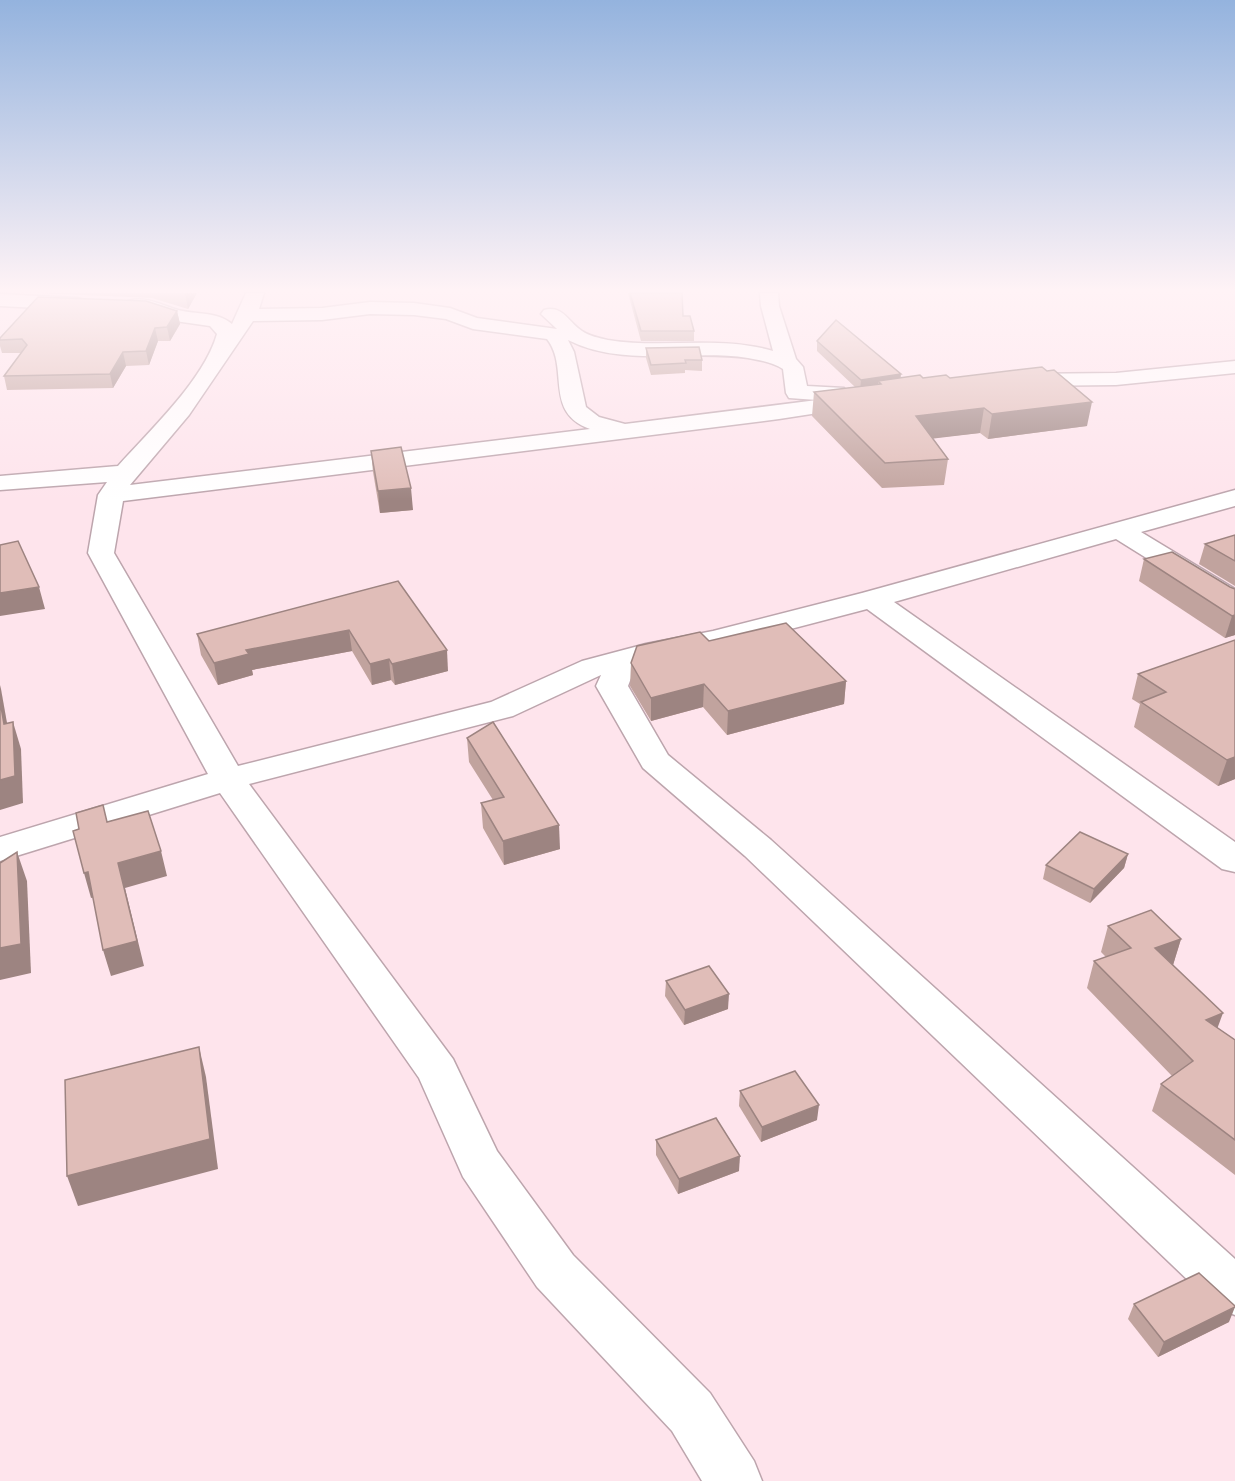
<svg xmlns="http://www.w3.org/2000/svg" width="1235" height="1481" font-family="'Golos Text',sans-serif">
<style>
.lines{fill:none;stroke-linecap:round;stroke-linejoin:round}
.minor-casing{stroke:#bda5ad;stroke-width:3}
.minor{fill:#fff;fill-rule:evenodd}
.wall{fill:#c1a39e}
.shaded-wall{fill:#9d8481}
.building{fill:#e0bdb8;stroke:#9d8481;stroke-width:1.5}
</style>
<rect width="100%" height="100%" fill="#fee4ec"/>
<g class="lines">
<defs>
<g id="minor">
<path d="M 246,293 L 264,293 L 259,309 L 322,308 L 370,302 L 414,303 L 450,308 L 477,318 L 557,329 L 541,314 L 544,310 C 563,305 568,322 582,331 C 589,336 599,338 608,340 C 662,349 719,335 773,351 L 761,306 L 760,293 L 778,293 L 779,306 L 796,359 L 803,367 L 807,386 L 844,388 L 847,393 L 845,395 L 857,393 L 865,395 L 868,400 L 865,405 L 857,407 L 779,419 L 123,501 L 114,553 L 238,766 L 491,702 L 582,661 L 646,644 L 713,631 L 862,593 L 1235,490 L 1235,506 L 1141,532 L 1235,589 L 1235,610 L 1225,607 L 1116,539 L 894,602 L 1235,842 L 1235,872 L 1222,869 L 867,609 L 714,649 L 636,665 L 628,686 L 668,755 L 771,840 L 1235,1259 L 1235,1315 L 1217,1308 L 745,856 L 643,768 L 596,686 L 601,675 L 513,716 L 249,784 L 453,1059 L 497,1151 L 573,1255 L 710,1393 L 754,1461 L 762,1481 L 702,1481 L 672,1431 L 537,1287 L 463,1177 L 419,1078 L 220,793 L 0,861 L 0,837 L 208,774 L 88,553 L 98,495 L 107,482 L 0,490 L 0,476 L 118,466 C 150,430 204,380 217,334 L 210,326 L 175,321 L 149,312 L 128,309 L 126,305 L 128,301 C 147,296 161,305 178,310 C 197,315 216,311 232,324 ZM 370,314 L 414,315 L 446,319 L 473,329 L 547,339 C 570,368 543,412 590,429 L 130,485 L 189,415 L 253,321 L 322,320 ZM 568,340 C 622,368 690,349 748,358 C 759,360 773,362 783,369 L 786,393 L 789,398 L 817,400 L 625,424 L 599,417 L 586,407 L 574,352 Z"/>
<path d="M 0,294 L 77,298 L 84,300 L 86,304 L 84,308 L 77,310 L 0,306 Z"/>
<path d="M 1235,361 L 1235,373 L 1116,385 L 1021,386 L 1013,385 L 1010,380 L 1013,375 L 1021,374 L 1116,373 Z"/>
</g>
</defs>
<use href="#minor" class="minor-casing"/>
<use href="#minor" class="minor"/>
</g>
<g class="wall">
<path d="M 38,293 L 197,293 L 188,309 L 152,298 Z"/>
<path d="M 628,293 L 682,293 L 683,316 L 694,331 L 694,341 L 641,341 Z"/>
<path d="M 177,311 L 180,324 L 170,341 L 158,341 L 149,365 L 126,366 L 113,388 L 7,390 L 4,376 L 21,353 L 2,353 L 0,346 L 0,338 Z"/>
<path d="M 817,341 L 900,378 L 950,378 L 1087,426 L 988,439 L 980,433 L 933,438 L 948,459 L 944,485 L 882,488 L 812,416 L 814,392 L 855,387 L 817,351 Z"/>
<path d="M 646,348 L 702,360 L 702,371 L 685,370 L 685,373 L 651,375 L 646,358 Z"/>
<path d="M 371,451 L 413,510 L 380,513 L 373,472 Z"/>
<path d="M 1235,535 L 1235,586 L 1199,564 L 1205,544 Z"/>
<path d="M 1144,559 L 1230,587 L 1235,635 L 1225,638 L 1139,581 Z"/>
<path d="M 398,581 L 448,671 L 395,685 L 391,680 L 372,685 L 352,651 L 252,670 L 253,675 L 218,685 L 201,655 L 197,634 Z"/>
<path d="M 1235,640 L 1235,779 L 1218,786 L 1134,727 L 1140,704 L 1132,699 L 1138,674 Z"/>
<path d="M 709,641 L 846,681 L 844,704 L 727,735 L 703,707 L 651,721 L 630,686 L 631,663 Z"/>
<path d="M 467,738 L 560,849 L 504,865 L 483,828 L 481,803 L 493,800 L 469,762 Z"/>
<path d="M 1128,854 L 1124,868 L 1090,903 L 1043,879 L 1046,865 Z"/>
<path d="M 1108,926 L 1181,939 L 1173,965 L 1218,1028 L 1235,1040 L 1235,1175 L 1152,1111 L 1161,1084 L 1172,1076 L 1087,988 L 1094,961 L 1106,957 L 1101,952 Z"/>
<path d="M 666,981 L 728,1009 L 684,1025 L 665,996 Z"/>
<path d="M 740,1091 L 817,1120 L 761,1142 L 739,1106 Z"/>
<path d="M 656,1140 L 739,1171 L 678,1194 L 656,1155 Z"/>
<path d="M 1134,1304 L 1229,1322 L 1158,1357 L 1128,1319 Z"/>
</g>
<g class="shaded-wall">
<path d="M 186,293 L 197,293 L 188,309 L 185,294 Z"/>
<path d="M 177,311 L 180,324 L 170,341 L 167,327 Z"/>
<path d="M 155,328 L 158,341 L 149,365 L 146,351 Z"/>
<path d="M 123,352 L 126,366 L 113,388 L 110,374 Z"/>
<path d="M 901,374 L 900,385 L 878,381 L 878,388 L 860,391 L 861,380 Z"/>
<path d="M 1092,402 L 1087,426 L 988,439 L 992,414 Z"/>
<path d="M 984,408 L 980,433 L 913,441 L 916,416 Z"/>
<path d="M 411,488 L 413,510 L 380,513 L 378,491 Z"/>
<path d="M 39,587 L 45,609 L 0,616 L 0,593 Z"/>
<path d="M 1235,615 L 1235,635 L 1225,638 L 1232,616 Z"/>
<path d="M 349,630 L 352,651 L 252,670 L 253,675 L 218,685 L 214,663 L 246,650 Z"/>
<path d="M 447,650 L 448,671 L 395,685 L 392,664 Z"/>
<path d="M 389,659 L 391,680 L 372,685 L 370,664 Z"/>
<path d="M 846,681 L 844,704 L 727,735 L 728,711 Z"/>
<path d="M 704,684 L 703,707 L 651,721 L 651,698 Z"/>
<path d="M 0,685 L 1,689 L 12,751 L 4,724 L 0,701 Z"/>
<path d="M 13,722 L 21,749 L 23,803 L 0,810 L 0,780 Z"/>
<path d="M 1235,757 L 1235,779 L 1218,786 L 1227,760 Z"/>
<path d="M 559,825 L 560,849 L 504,865 L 503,841 Z"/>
<path d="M 161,851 L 167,876 L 125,888 L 144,966 L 111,976 L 103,950 L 118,863 Z"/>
<path d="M 17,852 L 27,881 L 31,973 L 0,980 L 0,948 Z"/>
<path d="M 1128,854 L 1124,868 L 1090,903 L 1094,889 Z"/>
<path d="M 88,872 L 95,897 L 91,898 L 84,873 Z"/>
<path d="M 1181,939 L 1173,965 L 1155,948 Z"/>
<path d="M 729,994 L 728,1009 L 684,1025 L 685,1010 Z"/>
<path d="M 1223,1013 L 1213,1040 L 1206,1020 Z"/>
<path d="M 199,1047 L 206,1077 L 218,1169 L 78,1206 L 67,1176 Z"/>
<path d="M 819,1105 L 817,1120 L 761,1142 L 762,1127 Z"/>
<path d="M 740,1156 L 739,1171 L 678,1194 L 679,1179 Z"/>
<path d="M 1235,1307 L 1229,1322 L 1158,1357 L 1164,1342 Z"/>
</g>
<g class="building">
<path d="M 630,293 L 682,293 L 683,316 L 690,316 L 694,331 L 641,331 Z"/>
<path d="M 38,297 L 146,301 L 177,311 L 167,327 L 155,328 L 146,351 L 123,352 L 110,374 L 4,376 L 27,345 L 22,339 L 0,340 L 0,338 Z"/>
<path d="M 836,320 L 901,374 L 861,380 L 817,341 Z"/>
<path d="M 699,347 L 702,360 L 685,360 L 686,363 L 651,365 L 646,348 Z"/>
<path d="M 1042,367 L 1047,371 L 1054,370 L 1092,402 L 992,414 L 984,408 L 916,416 L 948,459 L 885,463 L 814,392 L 881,384 L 878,381 L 920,375 L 923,378 L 946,375 L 950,378 Z"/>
<path d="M 401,447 L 411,488 L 378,491 L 371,451 Z"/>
<path d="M 1235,535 L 1235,561 L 1205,544 Z"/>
<path d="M 18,541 L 39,587 L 0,593 L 0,545 Z"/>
<path d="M 1172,552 L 1230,587 L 1235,589 L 1235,615 L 1232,616 L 1144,559 Z"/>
<path d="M 398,581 L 447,650 L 392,664 L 389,659 L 370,664 L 349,630 L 246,650 L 249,654 L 214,663 L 197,634 Z"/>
<path d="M 786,623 L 846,681 L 728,711 L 704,684 L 651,698 L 631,663 L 637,646 L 700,632 L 709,641 Z"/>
<path d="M 1235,640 L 1235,757 L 1227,760 L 1141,702 L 1166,692 L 1138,674 Z"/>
<path d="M 0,701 L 4,724 L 13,722 L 15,776 L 0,780 Z"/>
<path d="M 493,722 L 559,825 L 503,841 L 481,803 L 504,797 L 467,738 Z"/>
<path d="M 103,805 L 107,822 L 148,811 L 161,851 L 118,863 L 137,941 L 103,950 L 88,872 L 84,873 L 73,831 L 79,829 L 76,813 Z"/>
<path d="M 1080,832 L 1128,854 L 1094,889 L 1046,865 Z"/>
<path d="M 17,852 L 21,944 L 0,948 L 0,863 Z"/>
<path d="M 1151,910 L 1181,939 L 1155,948 L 1223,1013 L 1206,1020 L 1235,1040 L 1235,1140 L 1161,1084 L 1193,1061 L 1094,961 L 1131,948 L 1108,926 Z"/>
<path d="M 709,966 L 729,994 L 685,1010 L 666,981 Z"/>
<path d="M 199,1047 L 210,1139 L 67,1176 L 65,1080 Z"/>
<path d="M 795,1071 L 819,1105 L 762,1127 L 740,1091 Z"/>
<path d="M 716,1118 L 740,1156 L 679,1179 L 656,1140 Z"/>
<path d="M 1199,1273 L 1235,1306 L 1235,1307 L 1164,1342 L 1134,1304 Z"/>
</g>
<linearGradient id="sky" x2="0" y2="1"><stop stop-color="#94b3de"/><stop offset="0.58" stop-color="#fff3f6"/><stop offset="1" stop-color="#fff3f6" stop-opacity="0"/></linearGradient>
<rect width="1235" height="501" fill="url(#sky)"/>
</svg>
